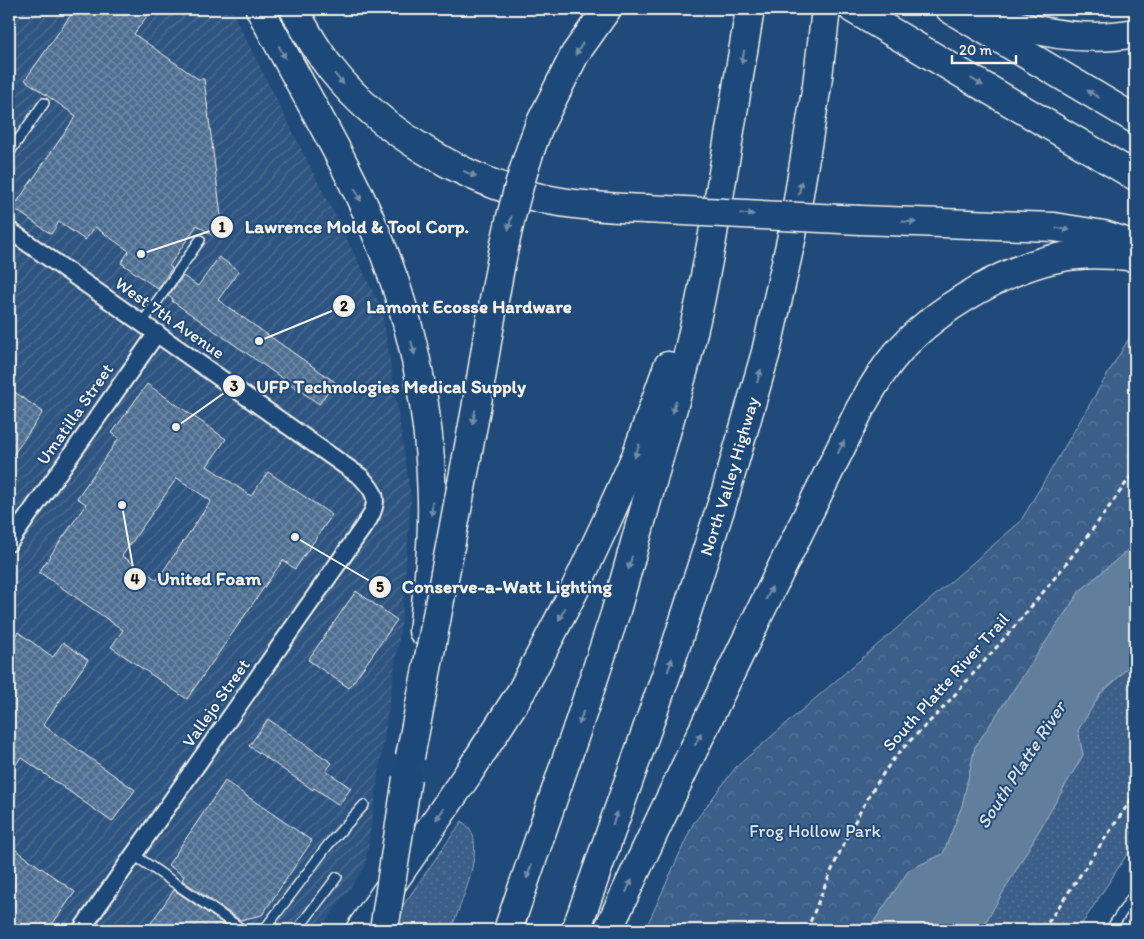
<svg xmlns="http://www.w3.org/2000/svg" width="1144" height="939" font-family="Itim,sans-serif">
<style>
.industrial{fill:url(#industrial-furrows)}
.grass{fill:url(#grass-dots);stroke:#97a8b8}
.forest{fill:url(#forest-crowns);stroke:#97a8b8}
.water{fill:#627e9d;stroke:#9cacbb}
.building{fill:url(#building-cross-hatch);stroke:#f4f1e8;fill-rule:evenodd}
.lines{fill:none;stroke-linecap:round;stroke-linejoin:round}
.service-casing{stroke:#f4f1e8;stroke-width:12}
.minor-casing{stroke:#f4f1e8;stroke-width:20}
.motorway-casing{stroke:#f4f1e8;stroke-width:31}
.path{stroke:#f4f1e8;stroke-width:3;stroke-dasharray:5 4;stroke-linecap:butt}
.service{stroke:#1f4a7a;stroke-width:9}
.minor{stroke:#1f4a7a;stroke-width:16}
.motorway{stroke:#1f4a7a;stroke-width:28}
.rail{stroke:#f4f1e8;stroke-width:4;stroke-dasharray:8 4;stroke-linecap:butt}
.motorway-bridge-casing{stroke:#f4f1e8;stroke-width:31;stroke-linecap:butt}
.motorway-bridge{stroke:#1f4a7a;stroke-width:28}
.oneway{fill:#748da6}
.labels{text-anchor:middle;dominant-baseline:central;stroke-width:4;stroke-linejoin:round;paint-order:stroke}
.street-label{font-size:18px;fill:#f4f1e8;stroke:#1f4a7a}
.park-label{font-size:18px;fill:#e1e2de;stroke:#1f4a7a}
.water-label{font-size:19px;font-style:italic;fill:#dee0dd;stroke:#1f4a7a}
.leader{fill:none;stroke:#f4f1e8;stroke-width:2}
.callout-dot{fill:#f4f1e8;stroke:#1f4a7a;stroke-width:2}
.mark-label{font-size:15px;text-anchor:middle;font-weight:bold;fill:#111}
.callout-label{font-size:19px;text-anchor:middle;font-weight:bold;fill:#f4f1e8;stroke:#1f4a7a;stroke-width:4;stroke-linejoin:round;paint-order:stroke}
</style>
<defs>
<pattern id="industrial-furrows" width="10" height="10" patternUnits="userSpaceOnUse" patternTransform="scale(1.25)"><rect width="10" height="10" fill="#2d5581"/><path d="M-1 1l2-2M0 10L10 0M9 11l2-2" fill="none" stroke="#4c6e93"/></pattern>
<pattern id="grass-dots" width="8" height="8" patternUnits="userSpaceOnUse" patternTransform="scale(1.25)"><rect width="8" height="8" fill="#3a5f88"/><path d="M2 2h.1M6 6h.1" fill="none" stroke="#577699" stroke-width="1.8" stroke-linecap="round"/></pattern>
<pattern id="forest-crowns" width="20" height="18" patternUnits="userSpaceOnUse" patternTransform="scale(1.25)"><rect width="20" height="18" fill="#3a5f88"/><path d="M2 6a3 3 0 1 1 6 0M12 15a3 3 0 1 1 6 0" fill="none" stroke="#577699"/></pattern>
<pattern id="building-cross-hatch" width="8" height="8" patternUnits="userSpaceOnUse" patternTransform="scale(1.25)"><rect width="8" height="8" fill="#4d6e92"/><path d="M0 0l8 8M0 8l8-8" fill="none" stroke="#708aa6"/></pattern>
</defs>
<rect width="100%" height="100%" fill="#1f4a7a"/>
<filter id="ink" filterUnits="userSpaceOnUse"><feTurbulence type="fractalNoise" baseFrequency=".02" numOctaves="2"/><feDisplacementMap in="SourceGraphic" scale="10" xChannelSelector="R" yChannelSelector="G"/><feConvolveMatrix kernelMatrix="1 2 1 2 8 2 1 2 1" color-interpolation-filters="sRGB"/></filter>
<g filter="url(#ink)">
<path class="industrial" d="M 22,9 L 231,9 L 382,309 L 411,497 L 402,618 L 365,867 L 320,930 L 9,930 L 9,29 Z"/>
<g class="grass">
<path d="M 1135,659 L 1135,842 L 1078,930 L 981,930 L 1083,755 L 1078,730 L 1101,693 L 1117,679 Z"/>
<path d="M 462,821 C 465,824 468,826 470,829 C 485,851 459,907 451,930 L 386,930 Z"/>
</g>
<path class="forest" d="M 1135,328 L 1135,544 L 1080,591 L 975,747 L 962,806 L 943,854 L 909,870 L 868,930 L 645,930 L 693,824 L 736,767 L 1020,522 Z"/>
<path class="water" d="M 1135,544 L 1135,659 L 1117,679 L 1101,693 L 1078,730 L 1083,755 L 981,930 L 868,930 L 909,870 L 943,854 L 962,806 L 975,747 L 1080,591 Z"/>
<g class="building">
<path d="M 75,9 L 152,9 L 134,34 L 198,79 L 204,79 L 222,224 L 213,236 L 197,225 L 169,266 L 172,268 L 158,289 L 121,263 L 129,251 L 95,227 L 85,240 L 59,222 L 51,234 L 13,208 L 76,116 L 25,80 Z"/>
<path d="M 219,257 L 239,271 L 218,300 L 335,382 L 319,404 L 172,301 L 173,299 L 168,296 L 183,276 L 198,286 Z"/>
<path d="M 147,384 L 226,439 L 207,466 L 251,496 L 268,472 L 332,515 L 295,569 L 283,560 L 187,699 L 111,647 L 123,630 L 39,572 L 86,504 L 77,498 L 119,438 L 112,433 ZM 177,478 L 211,501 L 157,580 L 122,556 Z"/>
<path d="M 9,388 L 43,412 L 9,461 Z"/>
<path d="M 356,591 L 397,620 L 349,688 L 308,660 Z"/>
<path d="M 18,632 L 53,657 L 63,642 L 88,660 L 43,725 L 135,790 L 112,822 L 21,757 L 9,775 L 9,645 Z"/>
<path d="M 268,719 L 332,763 L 326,771 L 351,788 L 339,805 L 314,788 L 313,790 L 249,746 Z"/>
<path d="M 225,781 L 312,841 L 262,915 L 240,920 L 182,880 L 184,876 L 168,865 Z"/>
<path d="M 9,845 L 75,892 L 48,930 L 9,930 Z"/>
<path d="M 174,890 L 224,924 L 221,925 L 228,930 L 146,930 Z"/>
</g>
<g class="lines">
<defs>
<g id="service">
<path d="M 9,153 L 44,103"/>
<path d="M 142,323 L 200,240"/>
<path d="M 134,855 L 243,930"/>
<path d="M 264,930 L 328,845 L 364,805"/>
<path d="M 297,930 L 337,877"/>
<path d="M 1110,930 L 1135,893"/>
</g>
<g id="minor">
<path d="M 9,230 L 361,477 C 375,492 380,499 369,519 L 81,930"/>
<path d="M 9,543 L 157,333"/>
</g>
<g id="motorway">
<path d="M 260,9 C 302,90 352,169 385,255 C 415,333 430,415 432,499 C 433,543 428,587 423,631"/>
<path d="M 294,9 C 305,30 317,51 332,70 C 380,131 464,181 540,198 C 575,206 610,208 646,209"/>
<path d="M 853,9 L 1135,176"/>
<path d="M 950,9 L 1135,119"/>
<path d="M 978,12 C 1027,31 1083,43 1135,33"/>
<path d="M 539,126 L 575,54 L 607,9"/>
<path d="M 860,220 L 1054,227 L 1104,235 L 1135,245"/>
<path d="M 360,930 L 468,774 L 521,692 L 574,591 L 604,527 L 636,456 L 668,366"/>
<path d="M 508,930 L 580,720 L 615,614 L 687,358 L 700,302 L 712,240 L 750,9"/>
<path id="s1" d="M 576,930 L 670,664 L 726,491 L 766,352 L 792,236 L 817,85 L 826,9"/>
<path d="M 608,930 C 690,755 774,582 860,409 C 870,391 880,374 893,358 C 932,310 1016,260 1078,255 C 1098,253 1116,255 1135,257"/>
</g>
</defs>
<use href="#service" class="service-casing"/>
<use href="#minor" class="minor-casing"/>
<use href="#motorway" class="motorway-casing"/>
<g class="path">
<path d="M 807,930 C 830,872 855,812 892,761 C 907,742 926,726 942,709 C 952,698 962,686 972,675 C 1030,610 1086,542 1135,470"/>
<path d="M 1043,930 L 1135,794"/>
</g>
<use href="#service" class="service"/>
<use href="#minor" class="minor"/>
<use href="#motorway" class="motorway"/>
<path class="rail" d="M 9,18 L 15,9"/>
<defs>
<g id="motorway-bridge">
<path d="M 646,209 L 860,220"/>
<path d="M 410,757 C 432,641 455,525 476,409 C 492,314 504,216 539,126"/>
<path d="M 384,930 L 407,778"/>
</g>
</defs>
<use href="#motorway-bridge" class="motorway-bridge-casing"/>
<use href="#motorway-bridge" class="motorway-bridge"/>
</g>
<defs><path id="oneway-solid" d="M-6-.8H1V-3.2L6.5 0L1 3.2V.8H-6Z" transform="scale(1.25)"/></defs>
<g class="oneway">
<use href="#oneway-solid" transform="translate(579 49) rotate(122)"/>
<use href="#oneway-solid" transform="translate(282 52) rotate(62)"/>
<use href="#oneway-solid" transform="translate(743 57) rotate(100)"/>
<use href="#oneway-solid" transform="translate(339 79) rotate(48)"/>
<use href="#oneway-solid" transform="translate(977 82) rotate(31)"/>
<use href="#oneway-solid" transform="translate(1093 94) rotate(-149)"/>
<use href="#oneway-solid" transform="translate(470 174) rotate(24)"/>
<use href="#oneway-solid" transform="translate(800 188) rotate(-81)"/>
<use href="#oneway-solid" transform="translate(358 195) rotate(64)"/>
<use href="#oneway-solid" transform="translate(747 214) rotate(3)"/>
<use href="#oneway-solid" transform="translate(909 222) rotate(3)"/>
<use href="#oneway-solid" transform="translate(510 223) rotate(103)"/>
<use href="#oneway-solid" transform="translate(1063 229) rotate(9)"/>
<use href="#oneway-solid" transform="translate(413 348) rotate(76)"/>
<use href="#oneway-solid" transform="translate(759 376) rotate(-74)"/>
<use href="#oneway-solid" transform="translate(674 407) rotate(106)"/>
<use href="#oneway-solid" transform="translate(474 417) rotate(100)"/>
<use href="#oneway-solid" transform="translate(841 447) rotate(-63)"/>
<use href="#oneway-solid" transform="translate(637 451) rotate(110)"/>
<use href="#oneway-solid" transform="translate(432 509) rotate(92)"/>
<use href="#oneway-solid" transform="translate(630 563) rotate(106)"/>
<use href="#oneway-solid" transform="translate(769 593) rotate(-64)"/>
<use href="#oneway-solid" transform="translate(562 614) rotate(118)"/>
<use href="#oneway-solid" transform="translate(670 665) rotate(-71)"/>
<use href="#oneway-solid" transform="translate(581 718) rotate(108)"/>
<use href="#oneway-solid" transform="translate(698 739) rotate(-64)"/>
<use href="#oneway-solid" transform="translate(440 814) rotate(125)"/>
<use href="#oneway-solid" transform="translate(615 818) rotate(-70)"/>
<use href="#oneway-solid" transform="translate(529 872) rotate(109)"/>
<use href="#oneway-solid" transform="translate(629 886) rotate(-65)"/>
</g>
</g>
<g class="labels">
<g class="street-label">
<text transform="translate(170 318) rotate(35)">West 7th Avenue</text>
<text transform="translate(75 414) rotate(-55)">Umatilla Street</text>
<text stroke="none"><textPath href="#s1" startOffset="479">North Valley Highway</textPath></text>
<text transform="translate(946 682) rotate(-48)">South Platte River Trail</text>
<text transform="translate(216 703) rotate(-55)">Vallejo Street</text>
</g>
<g class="park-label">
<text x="815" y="831">Frog Hollow Park</text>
</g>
<g class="water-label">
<text transform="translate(1021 765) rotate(-57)">South Platte River</text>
</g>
</g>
<path class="leader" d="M141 254L222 227M259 341L344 306M176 427L234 386M122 505L135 579M295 537L380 587"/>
<g class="callout-dot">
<circle cx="141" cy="254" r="5"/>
<circle cx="259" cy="341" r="5"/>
<circle cx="176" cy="427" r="5"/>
<circle cx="122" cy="505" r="5"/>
<circle cx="295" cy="537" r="5"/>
<circle cx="222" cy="227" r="12"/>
<circle cx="344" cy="306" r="12"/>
<circle cx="234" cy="386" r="12"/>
<circle cx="135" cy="579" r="12"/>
<circle cx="380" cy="587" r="12"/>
</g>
<g class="mark-label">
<text x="222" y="232">1</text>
<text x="344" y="311">2</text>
<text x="234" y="391">3</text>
<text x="135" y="584">4</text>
<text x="380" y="592">5</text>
</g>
<g class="callout-label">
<text x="357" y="233">Lawrence Mold &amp; Tool Corp.</text>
<text x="469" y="313">Lamont Ecosse Hardware</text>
<text x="391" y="393">UFP Technologies Medical Supply</text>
<text x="209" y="585">United Foam</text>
<text x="507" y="593">Conserve-a-Watt Lighting</text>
</g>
<rect width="1144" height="939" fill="none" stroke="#1f4a7a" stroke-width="30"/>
<rect x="15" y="15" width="1114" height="909" fill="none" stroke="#f4f1e8" stroke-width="2" filter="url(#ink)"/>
<path d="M952 55v8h64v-8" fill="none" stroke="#f4f1e8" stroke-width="2.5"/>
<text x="959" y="55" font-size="15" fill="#f4f1e8" stroke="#1f4a7a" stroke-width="4" paint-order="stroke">20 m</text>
</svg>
